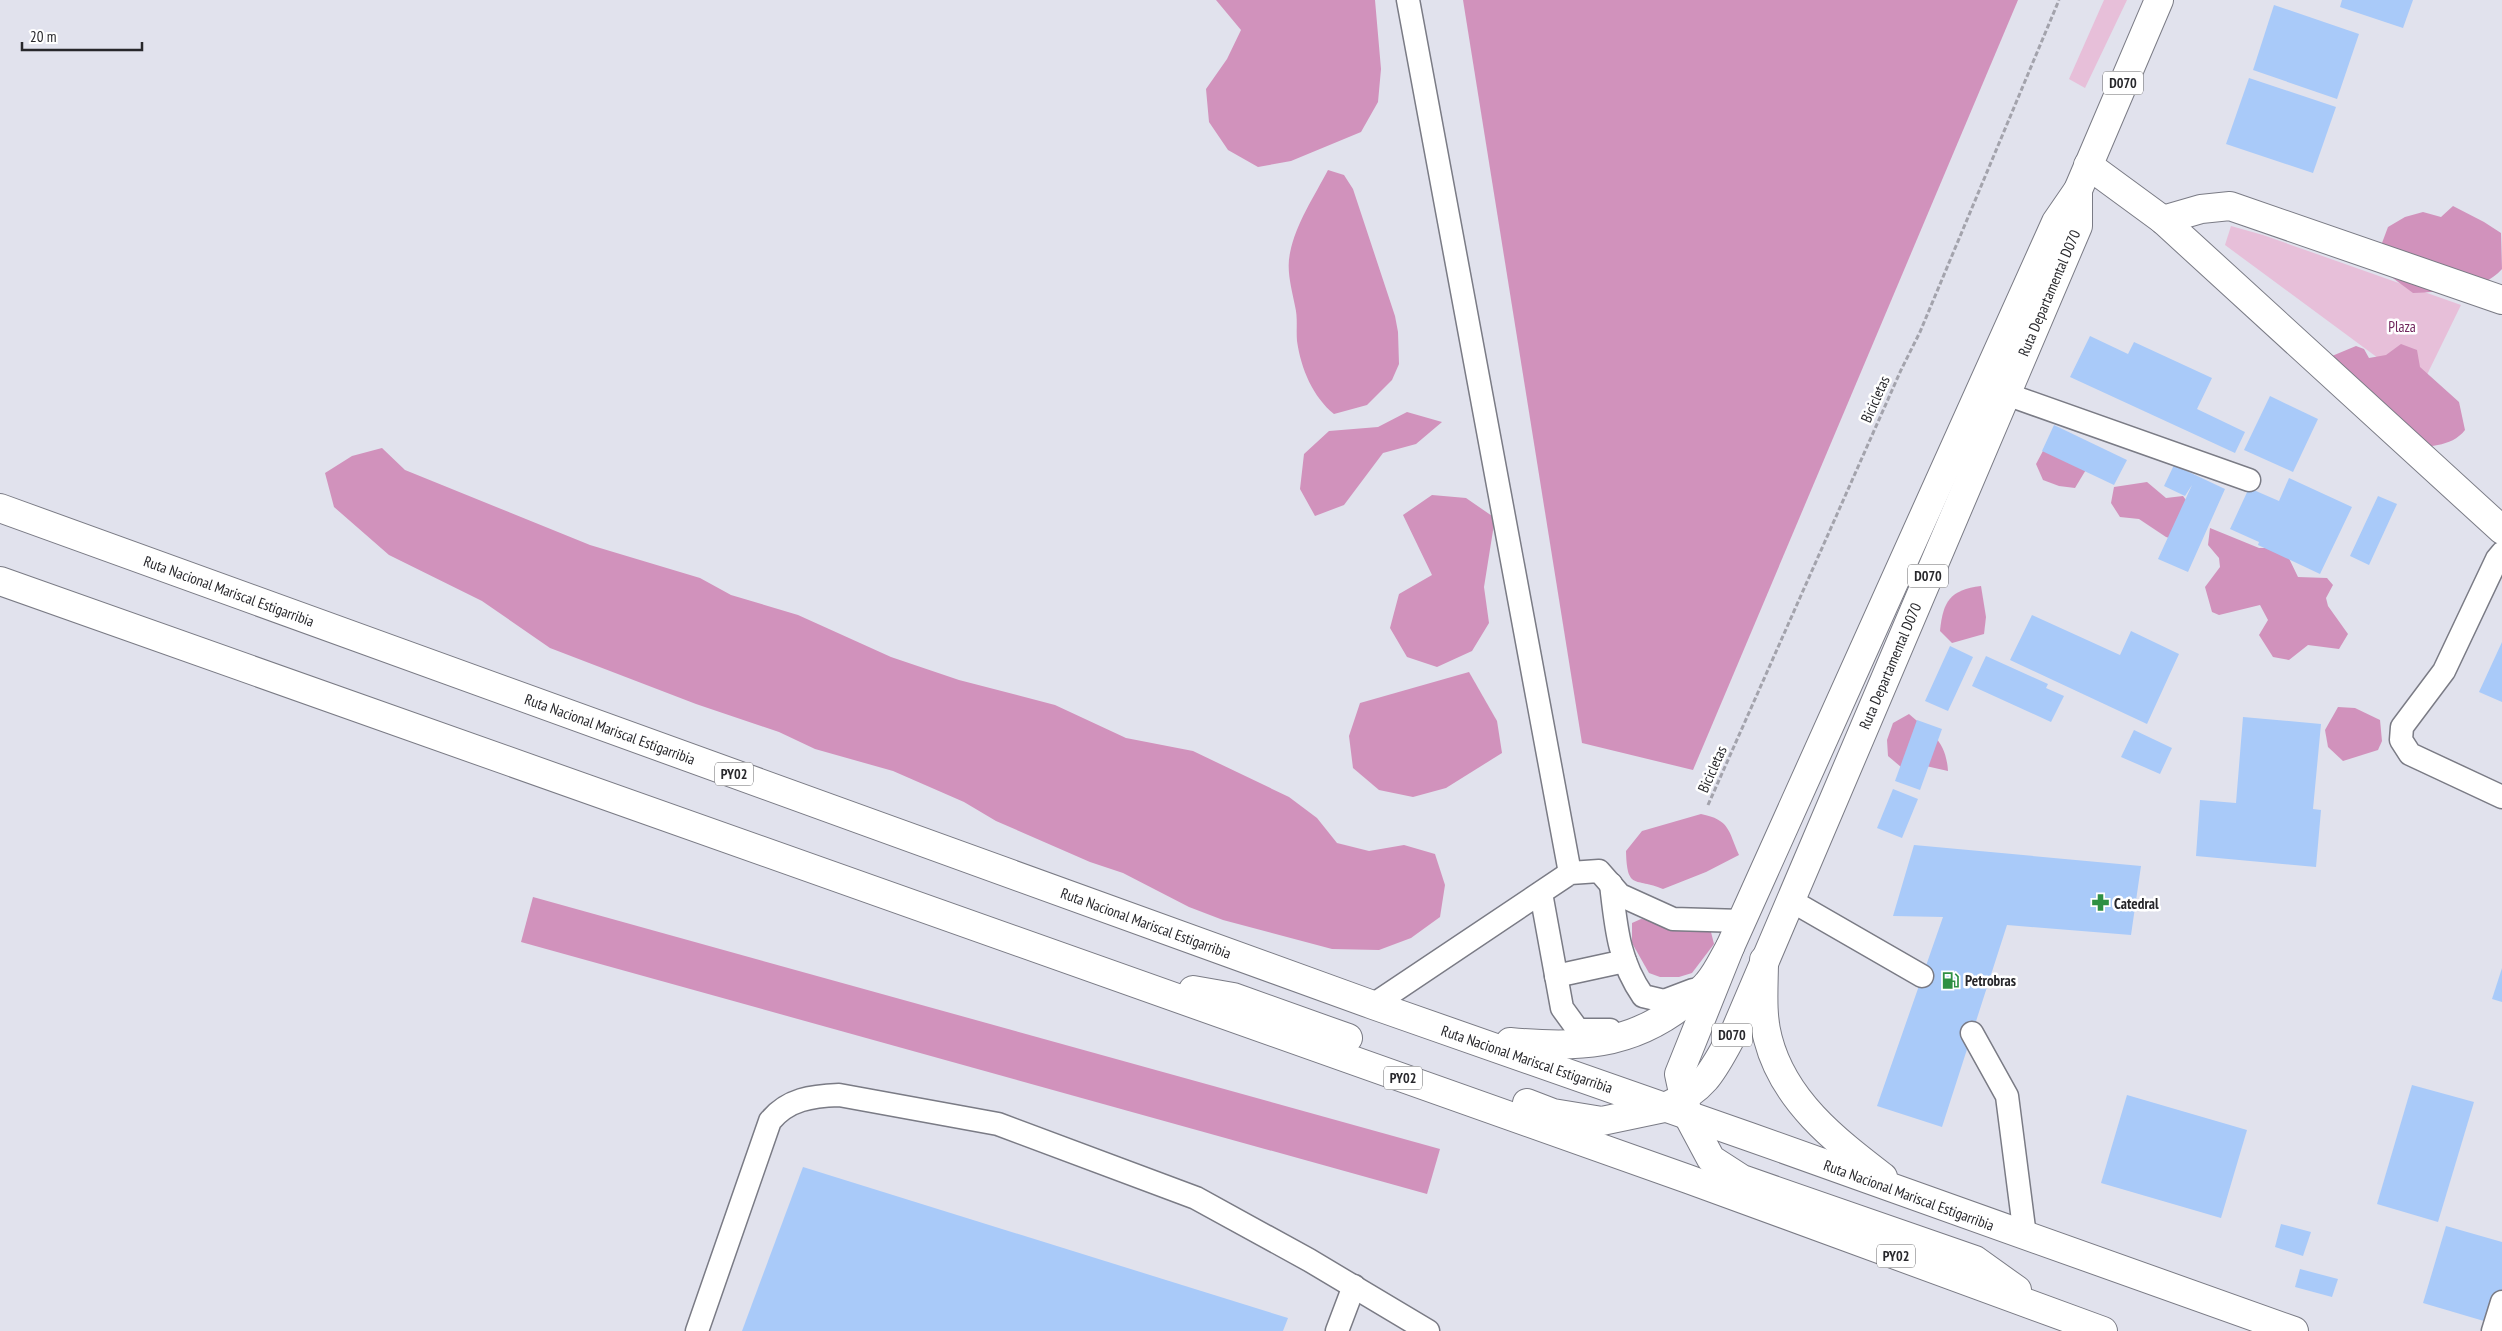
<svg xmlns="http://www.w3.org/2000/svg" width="2502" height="1331" font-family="'PT Sans Narrow',sans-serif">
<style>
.green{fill:#e7bfd9}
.forest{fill:#d192bc}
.building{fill:#a9caf9}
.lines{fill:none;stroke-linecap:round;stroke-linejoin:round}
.service-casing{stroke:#7a7b85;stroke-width:25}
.minor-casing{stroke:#7a7b85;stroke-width:30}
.tertiary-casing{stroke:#7a7b85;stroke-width:30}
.primary-casing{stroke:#7a7b85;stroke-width:30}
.trunk-casing{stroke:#7a7b85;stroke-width:30}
.path{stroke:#a3a3ac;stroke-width:3;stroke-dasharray:5 2.5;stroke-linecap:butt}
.service{stroke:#fff;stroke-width:22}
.minor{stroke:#fff;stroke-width:28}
.tertiary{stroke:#fff;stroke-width:28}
.primary{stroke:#fff;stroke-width:28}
.trunk{stroke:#fff;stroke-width:28}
.labels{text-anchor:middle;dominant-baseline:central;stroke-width:5;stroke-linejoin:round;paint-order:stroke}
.shield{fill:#fff;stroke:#68686b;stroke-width:1}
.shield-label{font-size:14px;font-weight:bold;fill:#27272b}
.street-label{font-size:15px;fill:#27272b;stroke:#fff}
.park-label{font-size:15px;fill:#71275d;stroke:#fff}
.poi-label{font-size:15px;font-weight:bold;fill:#27272b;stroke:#fff;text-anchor:start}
</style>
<rect width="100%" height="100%" fill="#e1e2ed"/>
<g class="green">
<path d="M 2104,0 L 2127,0 L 2085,88 L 2069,79 Z"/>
<path d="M 2231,226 L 2263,235 L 2461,305 L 2420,389 L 2225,245 Z"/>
</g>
<g class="forest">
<path d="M 1216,0 L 1375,0 L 1381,69 L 1378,102 L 1361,132 L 1291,161 L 1258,167 L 1228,150 L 1209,122 L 1206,89 L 1227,59 L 1241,30 Z"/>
<path d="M 1463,0 L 2018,0 L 1693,770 L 1582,743 Z"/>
<path d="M 1328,170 L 1344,175 L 1353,189 L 1395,316 L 1398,332 L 1399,364 L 1392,380 L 1367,405 L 1334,414 C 1313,397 1301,369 1297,341 C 1296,329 1298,318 1295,306 C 1292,290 1286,271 1290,253 C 1296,223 1314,197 1328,170 Z"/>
<path d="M 2453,206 L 2484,222 L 2501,233 L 2502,269 C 2481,293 2442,291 2413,293 L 2386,273 L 2376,259 L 2388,227 L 2405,217 L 2423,212 L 2441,217 Z"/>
<path d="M 2401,344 L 2417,350 L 2420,367 L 2459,402 L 2465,430 C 2451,448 2426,446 2406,448 L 2332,356 L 2356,346 L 2364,349 L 2369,358 L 2386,355 Z"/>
<path d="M 1407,412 L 1442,422 L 1416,444 L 1383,453 L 1344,505 L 1315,516 L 1300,489 L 1304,454 L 1329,431 L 1378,427 Z"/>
<path d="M 382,448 L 405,470 L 590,545 L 700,578 L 731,595 L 798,615 L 891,657 L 959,680 L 1055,705 L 1126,738 L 1193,751 L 1289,797 L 1317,818 L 1337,843 L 1369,851 L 1404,845 L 1435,854 L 1445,885 L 1440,917 L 1411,938 L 1379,950 L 1332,949 L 1223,920 L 1189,907 L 1123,873 L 1090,862 L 996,821 L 964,802 L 893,771 L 815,749 L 779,732 L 696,704 L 550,648 L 482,601 L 389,555 L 334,507 L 325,473 L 352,456 Z"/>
<path d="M 2044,449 L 2093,458 L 2075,488 L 2059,486 L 2043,480 L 2036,464 Z"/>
<path d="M 2147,482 L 2166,498 L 2183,496 L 2194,511 L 2183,542 L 2166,537 L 2139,519 L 2120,517 L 2111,503 L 2114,487 Z"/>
<path d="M 1432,495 L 1466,498 L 1495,518 L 1484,587 L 1489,623 L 1472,651 L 1437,667 L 1407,657 L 1390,628 L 1399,594 L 1432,575 L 1403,515 Z"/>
<path d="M 2210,528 L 2259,548 L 2284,548 L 2298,577 L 2327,578 L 2333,585 L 2326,598 L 2328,606 L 2348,634 L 2339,649 L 2308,645 L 2289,660 L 2273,657 L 2259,635 L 2268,620 L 2260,605 L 2219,615 L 2212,612 L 2205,587 L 2220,567 L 2219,558 L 2208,545 Z"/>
<path d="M 1981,586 L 1986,617 L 1984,634 L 1952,643 L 1940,631 C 1943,601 1950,590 1981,586 Z"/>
<path d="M 1469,672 L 1497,721 L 1502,753 L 1446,788 L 1413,797 L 1379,790 L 1353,768 L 1349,736 L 1360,703 Z"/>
<path d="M 2338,707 L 2355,708 L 2380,720 L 2382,741 L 2378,750 L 2343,761 L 2328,747 L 2325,730 Z"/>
<path d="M 1909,714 C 1931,733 1946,740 1948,771 L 1917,764 L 1901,767 L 1888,756 L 1887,740 L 1893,723 Z"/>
<path d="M 1701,814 C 1730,820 1728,830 1739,855 L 1706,872 L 1663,889 C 1635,877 1627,891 1626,851 L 1642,831 Z"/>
<path d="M 533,897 L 1440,1149 L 1427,1194 L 521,942 Z"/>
<path d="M 1641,919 L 1704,925 L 1711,932 L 1714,944 L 1692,973 L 1679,977 L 1660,977 L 1649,973 L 1632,943 L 1632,923 Z"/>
</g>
<g class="building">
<path d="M 2342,0 L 2413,0 L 2403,28 L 2340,7 Z"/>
<path d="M 2274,5 L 2359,34 L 2337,99 L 2253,70 Z"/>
<path d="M 2249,78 L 2336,107 L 2313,173 L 2226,144 Z"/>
<path d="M 2090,336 L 2128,354 L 2134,342 L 2212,378 L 2197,409 L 2245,432 L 2235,453 L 2070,377 Z"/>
<path d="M 2270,396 L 2318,419 L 2293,472 L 2244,450 Z"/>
<path d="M 2054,425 L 2127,460 L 2114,485 L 2042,451 Z"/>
<path d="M 2174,465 L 2225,489 L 2188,572 L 2158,559 L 2192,485 L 2185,496 L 2164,486 Z"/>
<path d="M 2289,478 L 2352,507 L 2320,574 L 2258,545 L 2259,542 L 2230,529 L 2249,488 L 2279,501 Z"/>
<path d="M 2378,496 L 2397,504 L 2369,565 L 2350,556 Z"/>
<path d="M 2032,615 L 2120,655 L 2131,631 L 2179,654 L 2147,724 L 2010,660 Z"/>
<path d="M 2502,642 L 2502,702 L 2479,692 Z"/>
<path d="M 1950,646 L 1973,657 L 1948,711 L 1925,701 Z"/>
<path d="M 1986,656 L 2048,684 L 2046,688 L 2064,696 L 2051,722 L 1972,686 Z"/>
<path d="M 2243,717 L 2321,724 L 2313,809 L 2321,810 L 2316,867 L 2196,856 L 2200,800 L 2236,803 Z"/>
<path d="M 1917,720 L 1942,729 L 1920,790 L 1895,781 Z"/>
<path d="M 2134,730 L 2172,748 L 2160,774 L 2121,757 Z"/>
<path d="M 1893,789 L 1918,799 L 1902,838 L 1877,828 Z"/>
<path d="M 1914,845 L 2141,866 L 2131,935 L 2007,925 L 1942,1127 L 1877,1106 L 1943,917 L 1893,916 Z"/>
<path d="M 2502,968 L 2502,1002 L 2492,999 Z"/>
<path d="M 2412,1085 L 2474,1102 L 2438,1222 L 2377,1204 Z"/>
<path d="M 2127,1095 L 2247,1130 L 2221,1218 L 2101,1183 Z"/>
<path d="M 803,1167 L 1288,1318 L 1283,1331 L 742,1331 Z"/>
<path d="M 2281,1224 L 2311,1232 L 2303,1256 L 2275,1247 Z"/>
<path d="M 2446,1226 L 2502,1242 L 2502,1297 L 2494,1324 L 2423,1303 Z"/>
<path d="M 2300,1269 L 2338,1279 L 2332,1297 L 2295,1287 Z"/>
</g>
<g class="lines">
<defs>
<g id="service">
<path d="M 1408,0 L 1570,873"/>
<path d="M 2006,394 L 2249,480"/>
<path d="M 2502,553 L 2497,559 L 2444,671 L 2402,727 L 2401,740 L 2410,754 L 2502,797"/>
<path d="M 1611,884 C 1616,926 1618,960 1643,996 L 1664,1001 L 1693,990"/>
<path d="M 1541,893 L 1562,1008 L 1578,1030 L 1610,1030"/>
<path d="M 1790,900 L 1922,976"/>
<path d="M 1556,976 L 1625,961"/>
<path d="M 1373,1005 L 1570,873 L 1599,871 L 1620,895 L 1673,919 L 1742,921"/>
<path d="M 1972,1033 L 2007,1096 L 2025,1236"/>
<path d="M 697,1331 L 770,1121 C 788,1099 812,1096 839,1095 L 998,1124 L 1196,1198 L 1309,1260 L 1428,1331"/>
<path d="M 1337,1331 L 1354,1286"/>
<path d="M 2493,1331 L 2502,1302"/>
</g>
<path id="minor" d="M 2163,220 L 2201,209 L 2230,206 L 2502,300"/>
<path id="tertiary" d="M 2088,165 L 2163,220 L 2502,530"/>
<g id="primary">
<path d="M 1669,1105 C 1709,1087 1715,1065 1736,1029 L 2078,226 L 2078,190"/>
<path d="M 1688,1116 L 1679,1074 L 1730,947 L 2056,222 L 2078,190 L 2159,0"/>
</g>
<g id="trunk">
<path d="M 0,508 L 1373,1005 L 1750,1137 L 2294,1331"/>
<path d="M 0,581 L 1688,1179 L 2103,1331"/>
<path d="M 1764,960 C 1764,985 1761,1014 1768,1039 C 1784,1101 1835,1140 1883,1177"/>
<path d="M 1193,990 L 1233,997 L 1348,1038"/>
<path d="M 1510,1042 C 1576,1048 1630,1047 1685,1003 C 1692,997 1702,991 1708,983 C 1717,973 1723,959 1730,947"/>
<path d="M 1527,1103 L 1553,1113 L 1602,1121 L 1664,1108"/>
<path d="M 1688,1116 L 1711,1159 L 1742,1179 L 1975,1260 L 2017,1290"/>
</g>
</defs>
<use href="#service" class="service-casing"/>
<use href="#minor" class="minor-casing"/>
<use href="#tertiary" class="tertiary-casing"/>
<use href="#primary" class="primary-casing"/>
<use href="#trunk" class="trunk-casing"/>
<path class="path" d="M 1708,805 L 1901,370 L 1920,332 L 2059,0"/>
<use href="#service" class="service"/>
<use href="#minor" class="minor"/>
<use href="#tertiary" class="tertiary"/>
<use href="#primary" class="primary"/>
<use href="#trunk" class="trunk"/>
</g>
<defs>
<symbol id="pharmacy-bare" viewBox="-9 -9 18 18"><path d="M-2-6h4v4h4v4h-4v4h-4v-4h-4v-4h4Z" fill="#2f9043" stroke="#fff" stroke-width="2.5" paint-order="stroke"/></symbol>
<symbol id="fuel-bare" viewBox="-9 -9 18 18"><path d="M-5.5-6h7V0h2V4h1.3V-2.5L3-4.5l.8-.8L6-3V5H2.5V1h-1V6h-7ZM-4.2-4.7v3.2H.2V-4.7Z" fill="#2f9043" stroke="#fff" stroke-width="2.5" paint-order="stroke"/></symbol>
</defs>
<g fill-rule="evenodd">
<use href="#pharmacy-bare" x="2088" y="890" width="25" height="25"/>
<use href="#fuel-bare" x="1938" y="968" width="25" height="25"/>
</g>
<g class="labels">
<g class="shield">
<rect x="2103" y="71.5" width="40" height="23" rx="4"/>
<rect x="1908" y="564.5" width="40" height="23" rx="4"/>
<rect x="715" y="762.5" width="38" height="23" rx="4"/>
<rect x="1712" y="1023.5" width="40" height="23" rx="4"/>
<rect x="1384" y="1066.5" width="38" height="23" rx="4"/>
<rect x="1877" y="1244.5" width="38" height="23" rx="4"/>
</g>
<g class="shield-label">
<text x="2123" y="83">D070</text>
<text x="1928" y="576">D070</text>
<text x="734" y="774">PY02</text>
<text x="1732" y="1035">D070</text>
<text x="1403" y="1078">PY02</text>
<text x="1896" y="1256">PY02</text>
</g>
<g class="street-label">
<text transform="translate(2049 293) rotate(-67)">Ruta Departamental D070</text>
<text transform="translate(1875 399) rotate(-66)">Bicicletas</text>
<text transform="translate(229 591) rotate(20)">Ruta Nacional Mariscal Estigarribia</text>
<text transform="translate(1890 666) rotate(-67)">Ruta Departamental D070</text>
<text transform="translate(610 729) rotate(20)">Ruta Nacional Mariscal Estigarribia</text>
<text transform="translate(1712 769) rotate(-66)">Bicicletas</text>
<text transform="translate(1146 923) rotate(20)">Ruta Nacional Mariscal Estigarribia</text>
<text transform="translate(1527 1059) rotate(19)">Ruta Nacional Mariscal Estigarribia</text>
<text transform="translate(1909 1195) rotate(20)">Ruta Nacional Mariscal Estigarribia</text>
</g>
<g class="park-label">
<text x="2402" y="326">Plaza</text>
</g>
<g class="poi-label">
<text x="2114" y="903">Catedral</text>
<text x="1965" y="980">Petrobras</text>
</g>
</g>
<path d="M22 42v8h120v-8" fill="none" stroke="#27272b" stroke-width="2.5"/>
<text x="30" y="42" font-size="15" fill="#27272b" stroke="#ffffff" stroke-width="4" paint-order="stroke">20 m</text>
</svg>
